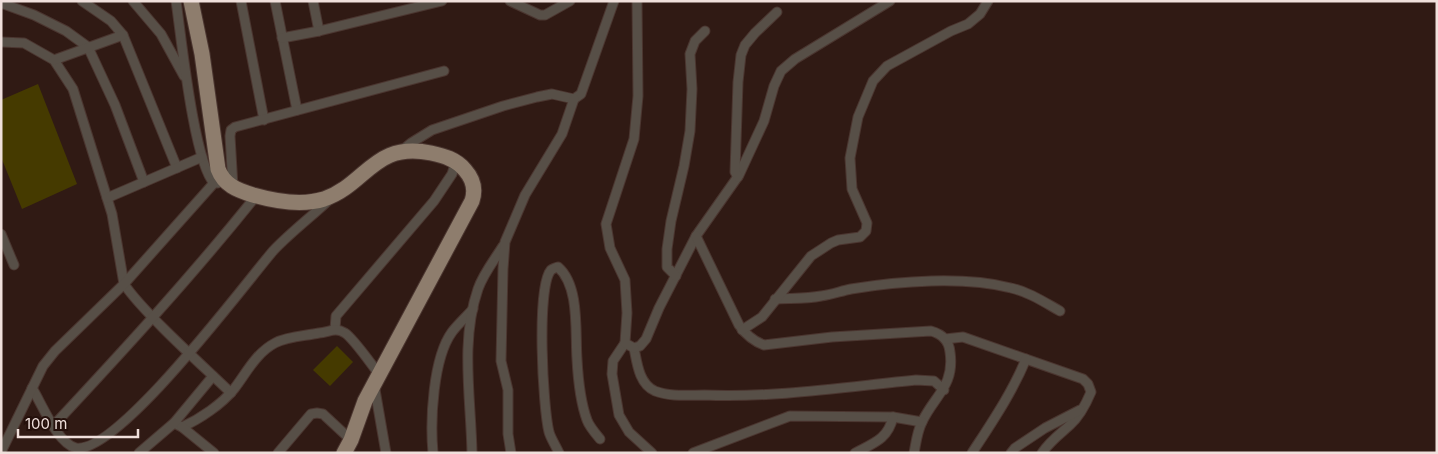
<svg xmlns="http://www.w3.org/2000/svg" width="1438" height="454" font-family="Inter,sans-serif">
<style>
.garden{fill:#453a00}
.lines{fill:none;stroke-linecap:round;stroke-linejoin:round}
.minor-casing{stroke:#4b3630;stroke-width:11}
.primary-casing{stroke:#4b3630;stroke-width:17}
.minor{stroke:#574f47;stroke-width:9}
.primary{stroke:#8e7d6d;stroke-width:15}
</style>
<rect width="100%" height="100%" fill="#301a14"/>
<g class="garden">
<path d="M 38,84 L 77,184 L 22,209 L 1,157 L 1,100 Z"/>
<path d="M 337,346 L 353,362 L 330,386 L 313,370 Z"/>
</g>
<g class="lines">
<defs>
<g id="minor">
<path d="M 82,1 L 111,21 L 123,35 L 177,168"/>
<path d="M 133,1 L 161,34 L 184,76"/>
<path d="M 176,1 C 181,35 194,163 214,183"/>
<path d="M 241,1 L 264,120"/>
<path d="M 275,1 L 297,110"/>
<path d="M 313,1 L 319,31"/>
<path d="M 510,1 L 540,15 L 545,15 L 570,1"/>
<path d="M 890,1 L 795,59 L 781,71 L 774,86 L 764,121 L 739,175 L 696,236 L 659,308 L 646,339 L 640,346 L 634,348 C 637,363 639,384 655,391 C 670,397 688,395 704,395 C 775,398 845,387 916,380 L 934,381 L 944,390"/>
<path d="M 1,3 L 34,15 L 66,31 L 88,47 L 115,105 L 144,182"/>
<path d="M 282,38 L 319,31 L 442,1"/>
<path d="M 1,42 L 24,43 L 54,60 L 73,89 L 112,214 L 124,284 C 135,300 149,314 163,328 C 185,350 208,371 231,393"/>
<path d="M 54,60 L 123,35"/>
<path d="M 400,152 L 411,143 L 432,130 L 503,106 L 537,97 L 552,94 L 574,99 L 581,94 L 614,1"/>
<path d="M 738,177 L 735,172 L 738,82 L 741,55 L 745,45 L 755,33 L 777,12"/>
<path d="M 233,187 L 230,136 L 231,130 L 235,127 L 444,71"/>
<path d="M 107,198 L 202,157"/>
<path d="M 1,234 L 14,265"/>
<path d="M 696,236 L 739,325 C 746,335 753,341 764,345 L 832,337 L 931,331 C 942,334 949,341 950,352 C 955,386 934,396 922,422 C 917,432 916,443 914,453"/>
<path d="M 676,276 L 667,267 L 667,249 L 671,221 L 684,166 L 690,131 L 692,89 L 690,54 L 695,41 L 705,31"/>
<path d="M 775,299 C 790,298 806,299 821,296 C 831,295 841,291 851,289 C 899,281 964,276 1011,288 C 1029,292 1044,302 1060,311"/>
<path d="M 335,329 L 336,316 L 434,201 L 452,174 L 456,162"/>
<path d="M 742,330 L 762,317 L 811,256 L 831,243 L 838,240 L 860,237 L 866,231 L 867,223 L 852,189 L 850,158 L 858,117 L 873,81 L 887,66 L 951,31 L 968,24 L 980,14 L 988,1"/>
<path d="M 945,339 L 963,337 L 1083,379 L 1088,384 L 1091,392 C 1086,404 1080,416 1070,425 C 1060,434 1050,441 1042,453"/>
<path d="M 625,343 L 613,361 L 612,374 L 619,415 L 629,432 L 652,453"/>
<path d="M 634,348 L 625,343 L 627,313 L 625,280 L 610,248 L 606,224 L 634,139 L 638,96 L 637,1"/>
<path d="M 374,384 L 386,453"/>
<path d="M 32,388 C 42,404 57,443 76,448 C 118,454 244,285 273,251 C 290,233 311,217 329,200"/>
<path d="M 174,423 L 182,427 C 200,419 222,404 234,389 C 247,372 256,353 275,343 C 288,336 305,336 319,333 C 330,332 335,327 345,333 C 354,339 371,364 379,374"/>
<path d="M 53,426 C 123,351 192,276 256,196"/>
<path d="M 182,427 L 214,453"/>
<path d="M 1,452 L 43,366 L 55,351 L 124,284 L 214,183 L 218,183 L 223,181"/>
<path d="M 139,453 L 174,423 L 213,376"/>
<path d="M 278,453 L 311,414 L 317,413 L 323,414 L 351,440"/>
<path d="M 433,453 C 430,420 433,358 452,332 C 458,324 467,316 473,309"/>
<path d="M 472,453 C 471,399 460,341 478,289 C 483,274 495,259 503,246"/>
<path d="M 511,453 L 508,434 L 508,390 L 501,361 L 503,269 L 505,242 L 525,195 L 562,134 L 574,99"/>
<path d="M 559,453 C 556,446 551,439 549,432 C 543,408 536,287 551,270 C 552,269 557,267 558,267 C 580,286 575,332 577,359 C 578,378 580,401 587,420 C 589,426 595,433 600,439"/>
<path d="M 693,453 L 790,416 L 893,417 L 922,422"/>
<path d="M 855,453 C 874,443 888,439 893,417"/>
<path d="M 972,453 C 992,422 1012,393 1026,359"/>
<path d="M 1011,453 L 1015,448 L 1045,428 L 1080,410"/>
</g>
<path id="primary" d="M 191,1 L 202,54 L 218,169 C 224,185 237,190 253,195 C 274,201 302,206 324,199 C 367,184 374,141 431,153 C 444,156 456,159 465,170 C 473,179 476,189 472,201 L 365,401 L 351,440 L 344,453"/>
</defs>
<use href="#minor" class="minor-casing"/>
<use href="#primary" class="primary-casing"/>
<use href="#minor" class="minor"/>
<use href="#primary" class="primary"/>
</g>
<rect width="1438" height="454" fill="none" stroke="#f0e0dc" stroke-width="5"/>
<path d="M18 429v8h120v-8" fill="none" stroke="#f0e0dc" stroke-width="2.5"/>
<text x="25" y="429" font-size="15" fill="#f0e0dc" stroke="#25100b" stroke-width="4" paint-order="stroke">100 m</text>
</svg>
